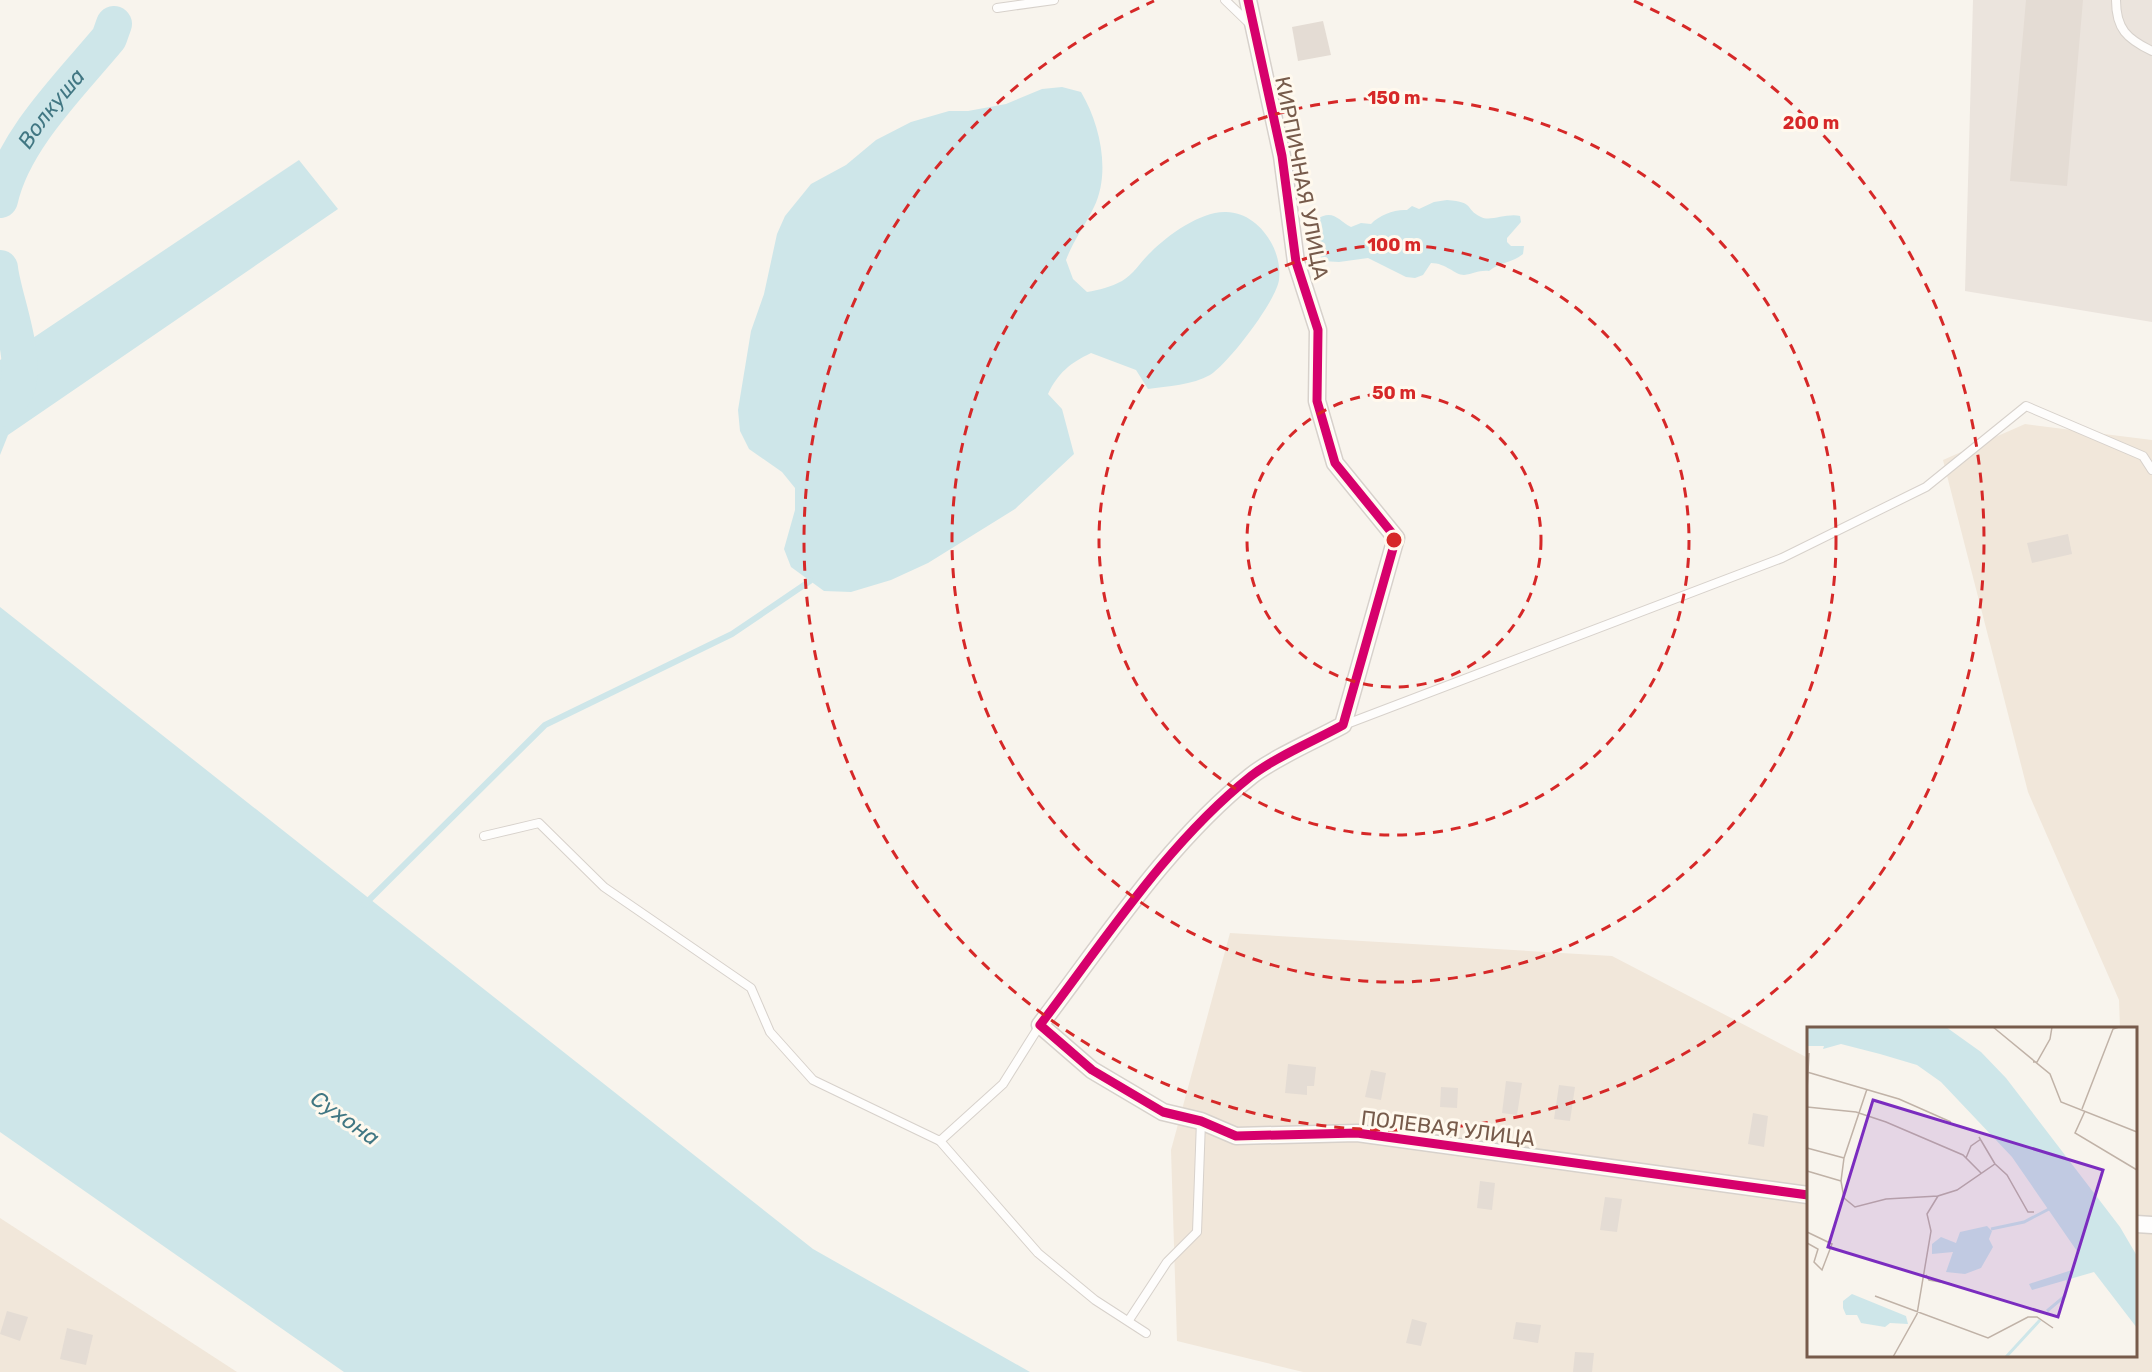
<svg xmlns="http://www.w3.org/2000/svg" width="2152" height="1372" font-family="Rubik,sans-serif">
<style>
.residential{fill:#f1e7da}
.industrial{fill:#ebe4dd}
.water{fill:#cee6e9}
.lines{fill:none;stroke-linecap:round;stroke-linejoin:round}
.stream{stroke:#cee6e9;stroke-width:6}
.river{stroke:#cee6e9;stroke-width:36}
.building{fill:#e4dcd4}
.lane-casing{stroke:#d7d1cb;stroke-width:10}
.street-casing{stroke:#d7d1cb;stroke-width:19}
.lane{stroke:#fefdfc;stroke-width:8}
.street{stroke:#fefdfc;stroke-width:16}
.cycleway-casing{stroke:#fff9ee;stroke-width:13}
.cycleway{stroke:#d6006c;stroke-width:9}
.ring{fill:none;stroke:#d62828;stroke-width:3;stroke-dasharray:10 8}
.labels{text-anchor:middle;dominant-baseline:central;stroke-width:6;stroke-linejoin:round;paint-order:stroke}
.street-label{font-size:21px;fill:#775b4b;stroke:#fff9ee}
.water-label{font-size:22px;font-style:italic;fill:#417783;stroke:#fff9ee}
.inset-river{fill:none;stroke:#cee6e9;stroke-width:3}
.inset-road{fill:none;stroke:#c0b2a7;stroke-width:1.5}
.view{fill:#7b2cbf;fill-opacity:0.15;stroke:#7b2cbf;stroke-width:3}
.inset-edge{fill:none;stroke:#775b4b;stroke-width:3}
.centre{fill:#d62828;stroke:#fff9ee;stroke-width:3}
.ring-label{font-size:18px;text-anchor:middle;font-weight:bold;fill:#d62828;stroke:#fff9ee;stroke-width:6;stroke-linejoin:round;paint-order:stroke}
</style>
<rect width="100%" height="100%" fill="#f8f4ed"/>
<g class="residential">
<path d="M 2025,424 L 2152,440 L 2152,1372 L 1303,1372 L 1177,1341 L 1171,1150 L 1230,933 L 1612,956 L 1808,1058 L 1808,1356 L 2136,1356 L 2136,1028 L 2120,1028 L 2119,1000 L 2028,792 L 1943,460 Z"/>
<path d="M 0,1218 L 237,1372 L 0,1372 Z"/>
</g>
<path class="industrial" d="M 1973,0 L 2152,0 L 2152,322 L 1965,291 Z"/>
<g class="water">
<path d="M 1062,87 L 1081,92 C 1100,124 1111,172 1094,207 C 1085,226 1073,241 1066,260 L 1073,279 L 1087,292 C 1099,290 1111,287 1122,281 C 1134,274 1141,261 1151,252 C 1168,235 1201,211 1226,212 C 1257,212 1283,248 1279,280 C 1276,301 1229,363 1210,375 C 1193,385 1167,386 1148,389 L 1136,370 L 1091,353 C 1070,363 1058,373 1048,394 L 1062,409 L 1074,454 L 1015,509 L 928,563 L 891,580 L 851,592 L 824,591 L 791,567 L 784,549 L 795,510 L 795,488 L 782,472 L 749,449 L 740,431 L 738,410 L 751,331 L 764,294 L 777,234 L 785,216 L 811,184 L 846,165 L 876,140 L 911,122 L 949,111 L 968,111 L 1006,104 L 1042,89 Z"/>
<path d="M 299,160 L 338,209 L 8,435 L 0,455 L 0,360 Z"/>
<path d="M 1447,200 C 1476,202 1464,209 1481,217 C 1490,222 1506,213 1520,216 L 1521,222 L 1507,238 L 1507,242 L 1511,246 L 1524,246 L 1523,254 C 1512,263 1500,262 1489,271 C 1479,270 1473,274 1464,275 C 1455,275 1446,263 1431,263 L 1423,275 L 1415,278 L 1406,277 L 1368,258 L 1339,262 L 1322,261 L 1316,243 L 1318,238 L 1313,230 L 1315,220 C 1334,208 1338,221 1351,227 L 1361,223 L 1371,224 C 1379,215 1395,209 1407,210 L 1412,206 L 1419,209 L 1434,202 Z"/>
<path d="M 0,607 L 813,1249 L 1030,1372 L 344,1372 L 0,1132 Z"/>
</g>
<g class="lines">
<path class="stream" d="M 364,905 L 545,725 L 732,634 L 810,581"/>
<g class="river">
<path id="s1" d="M 0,200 C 13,140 71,84 109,38 L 114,24"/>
<path d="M 0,268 C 3,299 33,367 13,396 C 10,401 4,405 0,409"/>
</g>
</g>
<g class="building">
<path d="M 2026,0 L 2083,0 L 2067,186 L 2010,181 Z"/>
<path d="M 1323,21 L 1331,55 L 1298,61 L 1292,27 Z"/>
<path d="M 2068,534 L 2072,554 L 2032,563 L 2027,543 Z"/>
<path d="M 1288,1064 L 1316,1067 L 1314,1086 L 1307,1086 L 1307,1095 L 1285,1093 Z"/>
<path d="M 1371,1070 L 1386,1073 L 1381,1100 L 1365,1097 Z"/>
<path d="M 1506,1081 L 1522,1083 L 1517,1115 L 1502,1113 Z"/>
<path d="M 1559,1085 L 1575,1087 L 1570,1121 L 1554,1119 Z"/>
<path d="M 1441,1087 L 1458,1088 L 1457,1108 L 1440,1107 Z"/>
<path d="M 1753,1113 L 1768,1116 L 1764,1147 L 1748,1144 Z"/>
<path d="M 1480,1181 L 1495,1183 L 1492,1210 L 1477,1208 Z"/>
<path d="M 1605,1197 L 1622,1199 L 1617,1232 L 1600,1230 Z"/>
<path d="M 7,1311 L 28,1317 L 20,1341 L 0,1334 Z"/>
<path d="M 1412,1319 L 1427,1323 L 1421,1346 L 1406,1343 Z"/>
<path d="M 1516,1322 L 1541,1325 L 1538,1343 L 1513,1339 Z"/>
<path d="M 67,1328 L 93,1335 L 86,1365 L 60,1359 Z"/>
<path d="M 1575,1352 L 1594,1353 L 1592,1372 L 1573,1372 Z"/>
</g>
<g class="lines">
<defs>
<g id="lane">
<path d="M 1225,0 L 1251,25"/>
<path d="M 2116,0 C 2116,29 2127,39 2152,51"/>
<path d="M 997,8 L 1054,0"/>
<path d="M 1344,725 L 1782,558 L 1926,487 L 2026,406 L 2143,456 L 2152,470"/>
<path d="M 484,836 L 539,823 L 604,887 L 751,988 L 770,1032 L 813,1080 L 940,1141 L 1003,1084 L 1040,1025"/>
<path d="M 940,1141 L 1038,1253 L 1095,1300 L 1146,1333"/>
<path d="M 1129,1320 L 1167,1262 L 1197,1232 L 1201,1121"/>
</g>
<g id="street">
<path d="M 1248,0 L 1282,156 L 1296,262 L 1318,330 L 1317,401 L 1335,463 L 1396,538 L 1343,725 C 1316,740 1275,757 1251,776 C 1167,843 1105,940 1040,1025 L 1092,1070 L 1163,1112 L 1201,1121 L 1236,1136 L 1357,1133 L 1808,1195"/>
<path d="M 2136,1224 L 2152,1225"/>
</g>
</defs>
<use href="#lane" class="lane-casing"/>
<use href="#street" class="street-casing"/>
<use href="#lane" class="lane"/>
<use href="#street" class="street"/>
<defs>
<path id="cycleway" d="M 1248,0 L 1282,156 L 1296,262 L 1318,330 L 1317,401 L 1335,463 L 1396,538 L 1343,725 C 1316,740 1275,757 1251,776 C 1167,843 1105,940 1040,1025 L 1092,1070 L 1163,1112 L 1201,1121 L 1236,1136 L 1357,1133 L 1808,1195"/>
</defs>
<use href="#cycleway" class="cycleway-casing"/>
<use href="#cycleway" class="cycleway"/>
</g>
<g class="ring">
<circle cx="1394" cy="540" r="147"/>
<circle cx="1394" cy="540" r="295"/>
<circle cx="1394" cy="540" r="442"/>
<path d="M1634 1A590 590 0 1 1 1154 1"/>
</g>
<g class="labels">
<g class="street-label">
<text transform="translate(1302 178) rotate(79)">КИРПИЧНАЯ УЛИЦА</text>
<text transform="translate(1448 1128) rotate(7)">ПОЛЕВАЯ УЛИЦА</text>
</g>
<g class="water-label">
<text stroke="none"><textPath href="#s1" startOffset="106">Волкуша</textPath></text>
<text transform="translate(345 1118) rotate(35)">Сухона</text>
</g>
</g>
<g transform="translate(1807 1027)">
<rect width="330" height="330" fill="#f8f4ed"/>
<path d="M 0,0 L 139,0 L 174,25 L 199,51 L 313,200 L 330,229 L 330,301 L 287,245 L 225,263 L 222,257 L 265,243 L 272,227 L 205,130 L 134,55 L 110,38 L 73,27 L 34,17 L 16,22 L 17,19 L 0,19 ZM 180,199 L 185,204 L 182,212 L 186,220 L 174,241 L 158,247 L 139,245 L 146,225 L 125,227 L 125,217 L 134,210 L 149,216 L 153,205 ZM 45,267 L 99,289 L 101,297 L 83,296 L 78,300 L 54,296 L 50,288 L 39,288 L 36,281 L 36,274 Z" fill="#cee6e9"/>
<path class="inset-river" d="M 184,202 L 217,195 L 242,182M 240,284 L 258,269 L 262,249M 199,330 L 233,293"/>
<path class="inset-road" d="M 186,0 L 243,47 L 254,75 L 330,105M 226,35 L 230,35 L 243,12 L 245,0M 0,45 L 92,72 L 144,95M 60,62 L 37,131 L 34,154 L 37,171 L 48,180 L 79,172 L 131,169M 0,63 L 2,26M 0,80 L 49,85 L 79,95 L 156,128 L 174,146M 275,82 L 306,2 L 312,0M 278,84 L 268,106 L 330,143M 172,110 L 188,137M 0,121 L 37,131M 159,131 L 164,119 L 174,112M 0,144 L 34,154M 0,205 L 25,217 L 15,243 L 7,235 L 11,222 L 0,216M 119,248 L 122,253 L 145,257M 68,269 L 181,311 L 221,290 L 230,290 L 246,301M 86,330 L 110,287 L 124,204 L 120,187 L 131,169 L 150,163 L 188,137 L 200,148 L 221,185 L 227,185"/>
<path class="view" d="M 66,73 L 296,143 L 251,290 L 21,220 Z"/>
<rect width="330" height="330" class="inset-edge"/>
</g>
<circle cx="1394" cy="540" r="9" class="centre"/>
<g class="ring-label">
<text x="1394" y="104">150 m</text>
<text x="1811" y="129">200 m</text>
<text x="1394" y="251">100 m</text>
<text x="1394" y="399">50 m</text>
</g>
</svg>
